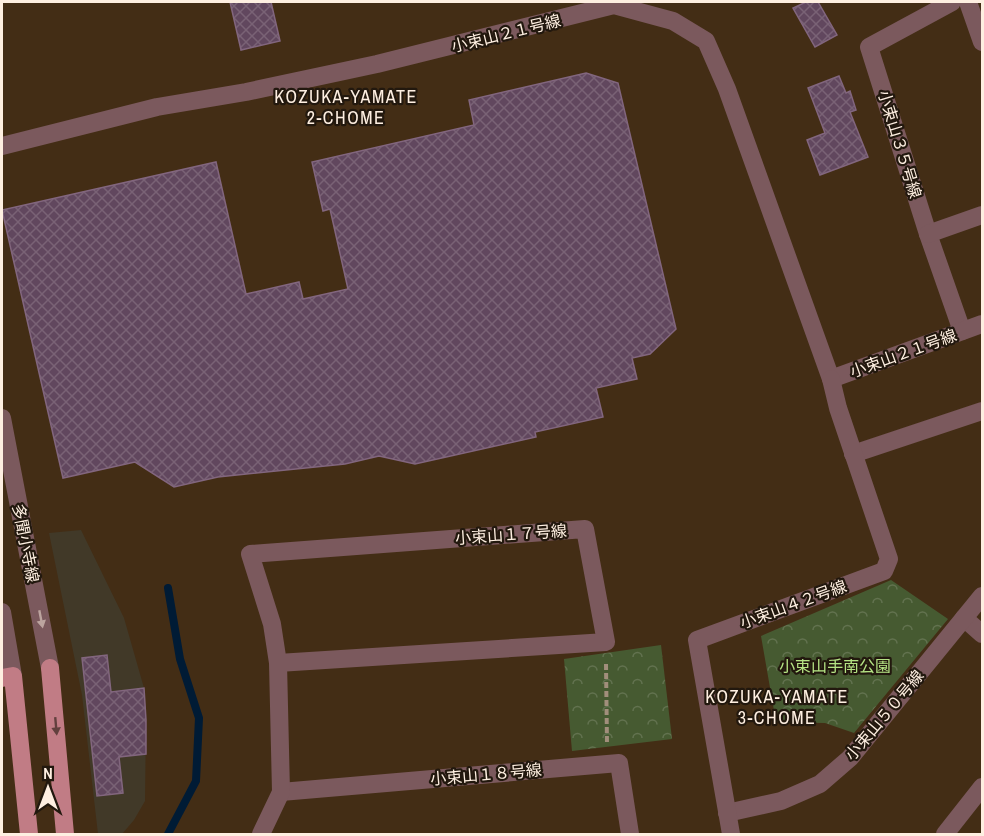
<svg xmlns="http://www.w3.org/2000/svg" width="984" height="836" font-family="'Archivo Narrow','Noto Sans JP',sans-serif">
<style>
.commercial{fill:#413928}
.park{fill:url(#park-crowns)}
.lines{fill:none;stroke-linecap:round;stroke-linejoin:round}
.stream{stroke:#001b35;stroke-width:8}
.building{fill:url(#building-cross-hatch);stroke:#82667e;stroke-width:1.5}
.path{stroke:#a18e7b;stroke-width:4;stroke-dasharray:6 3;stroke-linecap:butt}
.minor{stroke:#7b595d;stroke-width:18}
.major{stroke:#c17c85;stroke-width:18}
.oneway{fill:#bca49f}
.oneway2{fill:#62403e}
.labels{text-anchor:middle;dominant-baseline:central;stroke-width:4.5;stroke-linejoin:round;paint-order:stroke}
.street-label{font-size:16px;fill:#feefe1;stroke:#22180e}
.park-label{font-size:16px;fill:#b5e384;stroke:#22180e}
.neighbourhood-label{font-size:18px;letter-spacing:1.5px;fill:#feefe1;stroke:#22180e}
</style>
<defs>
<pattern id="park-crowns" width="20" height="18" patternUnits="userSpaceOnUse" patternTransform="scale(1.5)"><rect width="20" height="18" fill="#465a31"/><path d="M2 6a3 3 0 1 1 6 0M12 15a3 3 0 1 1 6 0" fill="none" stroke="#62724f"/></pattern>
<pattern id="building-cross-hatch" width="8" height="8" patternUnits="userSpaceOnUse" patternTransform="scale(1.5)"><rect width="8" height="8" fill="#61475e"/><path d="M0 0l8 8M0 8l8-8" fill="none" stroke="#796275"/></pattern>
</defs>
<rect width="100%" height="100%" fill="#432d15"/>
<path class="commercial" d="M 81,530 L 124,618 L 144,688 L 146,720 L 145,801 L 134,820 L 122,834 L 98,834 L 82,695 L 49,533 Z"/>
<g class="park">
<path d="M 891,580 L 948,619 L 854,733 L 825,723 L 776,722 L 761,636 Z"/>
<path d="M 661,645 L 672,739 L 572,751 L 564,659 Z"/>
</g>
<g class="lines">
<path class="stream" d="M 168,588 L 180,659 L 199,718 L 196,781 L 168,834"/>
</g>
<g class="building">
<path d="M 230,2 L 271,2 L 280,41 L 241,50 Z"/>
<path d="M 806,2 L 818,2 L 837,35 L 815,47 L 793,8 Z"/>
<path d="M 586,73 L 618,83 L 676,329 L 650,354 L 632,358 L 637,379 L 596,388 L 603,417 L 535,432 L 536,437 L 415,464 L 379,456 L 345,464 L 218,477 L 174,487 L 135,462 L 63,478 L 2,210 L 216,162 L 246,294 L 299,282 L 303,299 L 348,289 L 330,209 L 323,211 L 312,162 L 474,125 L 469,100 Z"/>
<path d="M 839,76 L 846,93 L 850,91 L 856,110 L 850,112 L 868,157 L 820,175 L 807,140 L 825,133 L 808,88 Z"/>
<path d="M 107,655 L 111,692 L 144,688 L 146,720 L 146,754 L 119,757 L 123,793 L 97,796 L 82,658 Z"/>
</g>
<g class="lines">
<path class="path" d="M 606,664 L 607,744"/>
<g class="minor">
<path d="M 952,2 L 869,47 L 928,234 L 962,331"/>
<path d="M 968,2 L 982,42"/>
<path d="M 2,146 L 157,107 L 246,92 L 377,64 L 614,5 L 673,21 L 706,41 L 727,89 L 831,379 L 982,324"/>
<path d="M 928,234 L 982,215"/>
<path d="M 2,418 L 50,668"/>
<path d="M 853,454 L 982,411"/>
<path d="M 2,612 L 13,676"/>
<path d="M 964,618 L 982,634"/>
<path d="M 281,792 L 619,763 L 630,834"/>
<path d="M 727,813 L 781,801 L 820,784 L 850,758 L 982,596"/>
<path d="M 261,834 L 281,792 L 278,663 L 272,624 L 250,554 L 585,529 L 606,642 L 278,663"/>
<path d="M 731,834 L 697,640 L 884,571 L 889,559 L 838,408 L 831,379"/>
<path d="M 945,834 L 982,787"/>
</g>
<g class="major">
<path d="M 50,668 L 65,834"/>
<path d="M 2,678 L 13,676 L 29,834"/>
</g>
</g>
<defs><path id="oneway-solid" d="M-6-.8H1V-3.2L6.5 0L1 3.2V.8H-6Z" transform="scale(1.5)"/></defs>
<use class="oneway" href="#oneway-solid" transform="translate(41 619) rotate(79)"/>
<use class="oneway2" href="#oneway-solid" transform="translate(56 726) rotate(85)"/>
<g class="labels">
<g class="street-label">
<text transform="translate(506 33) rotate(-14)">小束山２１号線</text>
<text transform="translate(900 144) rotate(73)">小束山３５号線</text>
<text transform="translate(903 353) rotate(-20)">小束山２１号線</text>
<text transform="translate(511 534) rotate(-4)">小束山１７号線</text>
<text transform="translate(26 543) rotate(79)">多聞小寺線</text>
<text transform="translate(793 604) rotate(-20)">小束山４２号線</text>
<text transform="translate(884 715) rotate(-50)">小束山５０号線</text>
<text transform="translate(486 774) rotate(-5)">小束山１８号線</text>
</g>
<g class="park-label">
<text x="835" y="666">小束山手南公園</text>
</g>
<g class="neighbourhood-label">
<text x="346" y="96">KOZUKA-YAMATE<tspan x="346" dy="21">2-CHOME</tspan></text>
<text x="777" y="696">KOZUKA-YAMATE<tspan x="777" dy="21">3-CHOME</tspan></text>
</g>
</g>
<rect width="984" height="836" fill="none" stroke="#feefe1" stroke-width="6"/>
<g transform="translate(48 788)" stroke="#22180e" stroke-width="4.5" paint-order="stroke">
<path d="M0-4.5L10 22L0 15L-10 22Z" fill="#feefe1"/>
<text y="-9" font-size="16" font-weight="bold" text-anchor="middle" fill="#feefe1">N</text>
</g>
</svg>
